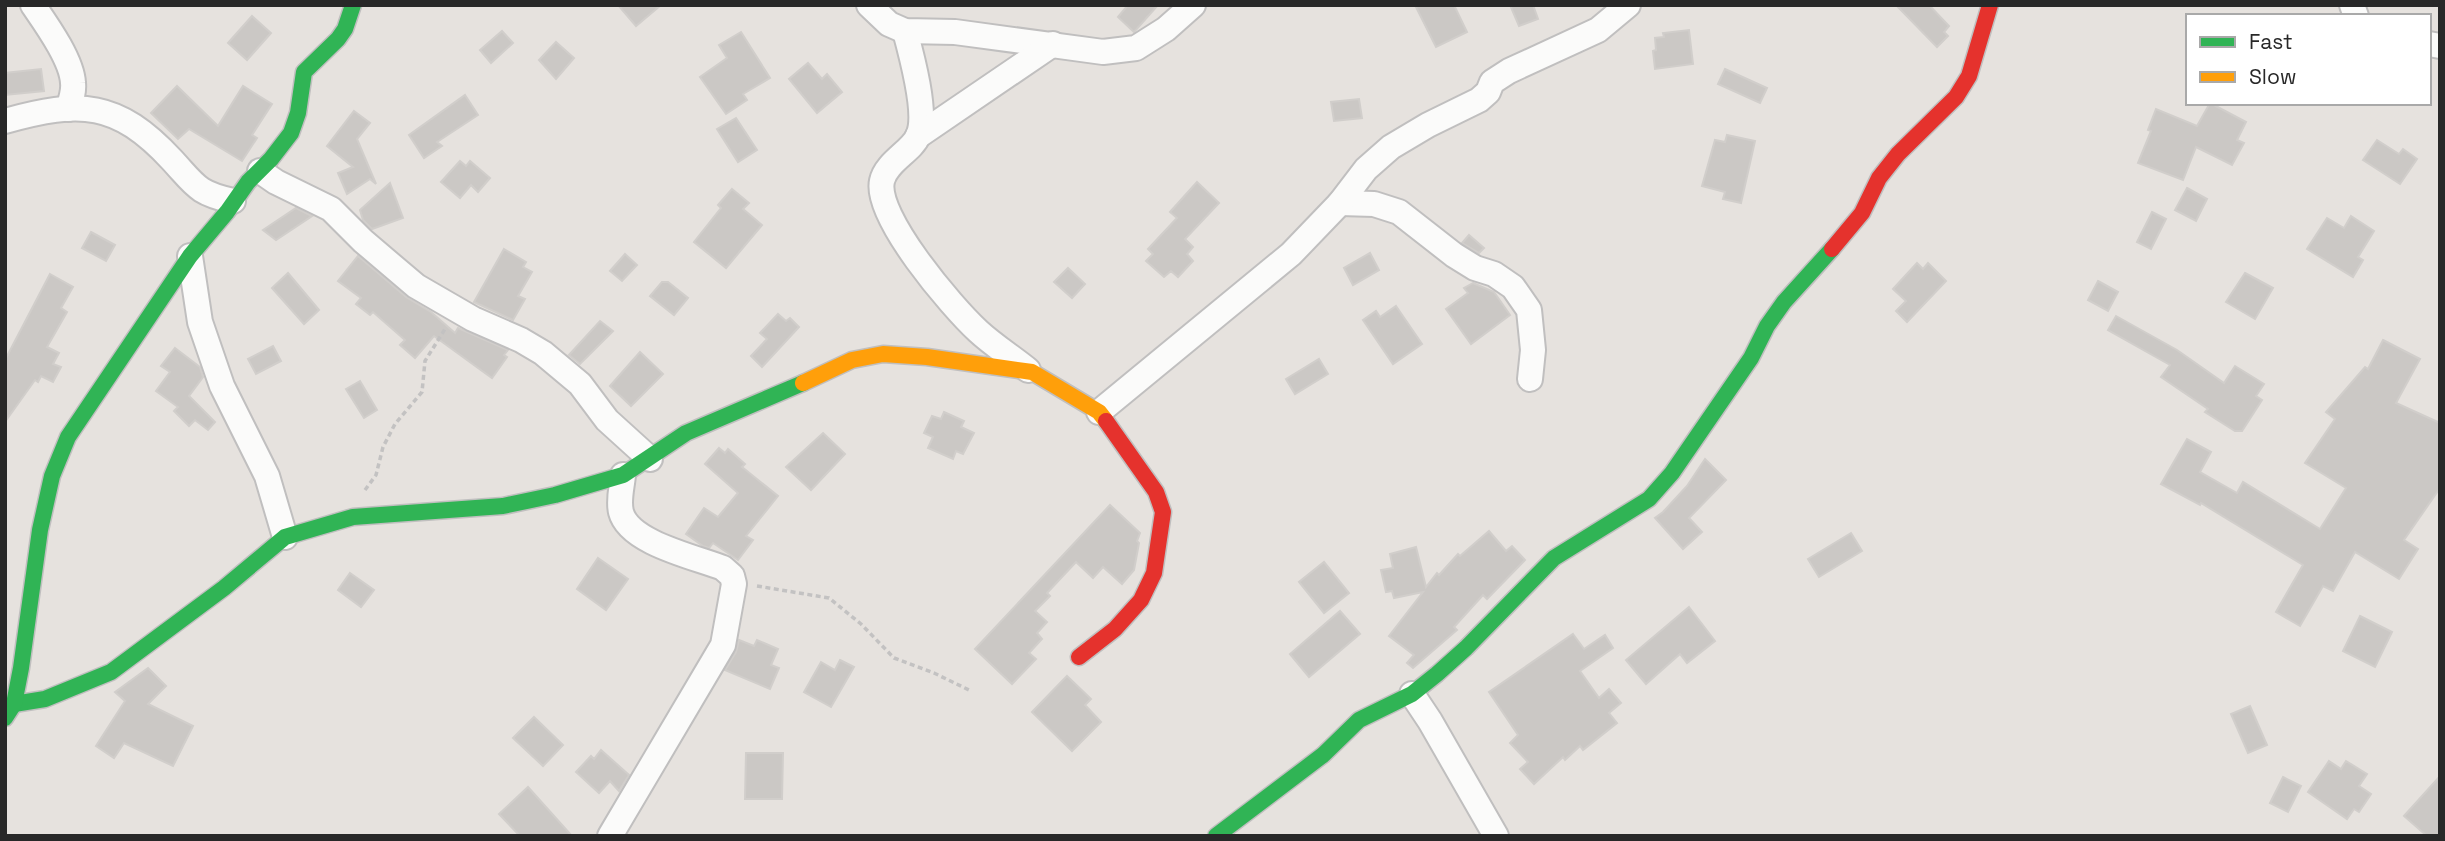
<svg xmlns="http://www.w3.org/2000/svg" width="2445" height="841" font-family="'Space Grotesk',sans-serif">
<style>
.building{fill:#cbc8c5;stroke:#d1cecb;stroke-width:2}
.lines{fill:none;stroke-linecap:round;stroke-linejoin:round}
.street-casing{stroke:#c0bfbf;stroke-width:28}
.fast-casing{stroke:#c0bfbf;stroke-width:19}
.slow-casing{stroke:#c0bfbf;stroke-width:19}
.jam-casing{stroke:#c0bfbf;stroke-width:19}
.path{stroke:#c3c2c2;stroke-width:3.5;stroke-dasharray:5 3.5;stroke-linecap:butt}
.street{stroke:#fbfbfa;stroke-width:24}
.fast{stroke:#30b455;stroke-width:16}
.slow{stroke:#ff9f0a;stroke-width:16}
.jam{stroke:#e5322d;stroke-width:16}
</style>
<rect width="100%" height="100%" fill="#e6e2de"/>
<g class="building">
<path d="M 618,5 L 661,5 L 636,26 Z"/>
<path d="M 1128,5 L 1158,5 L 1134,32 L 1118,17 Z"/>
<path d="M 1415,5 L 1454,5 L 1467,32 L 1436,47 Z"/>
<path d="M 1510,5 L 1533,5 L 1538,19 L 1519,26 Z"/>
<path d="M 1896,5 L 1929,5 L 1949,26 L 1944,32 L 1948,36 L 1937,47 Z"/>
<path d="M 252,16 L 271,33 L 247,60 L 228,43 Z"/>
<path d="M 1689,30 L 1693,64 L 1655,69 L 1653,51 L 1656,50 L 1655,38 L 1664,37 L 1663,33 Z"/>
<path d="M 502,31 L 513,43 L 491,63 L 480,50 Z"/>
<path d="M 741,32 L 770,78 L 743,94 L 747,100 L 726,114 L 700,77 L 727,58 L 719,45 Z"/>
<path d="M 556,42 L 574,58 L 556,79 L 539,60 Z"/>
<path d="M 808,63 L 822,79 L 827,74 L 842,92 L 817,113 L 789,79 Z"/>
<path d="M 41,69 L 44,91 L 5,95 L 5,73 Z"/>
<path d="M 1725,69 L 1767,88 L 1760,103 L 1718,84 Z"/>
<path d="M 177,86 L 218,126 L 243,86 L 272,104 L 252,135 L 257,138 L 242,161 L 189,129 L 178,139 L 151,113 Z"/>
<path d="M 465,95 L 478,115 L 437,142 L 442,146 L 424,158 L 409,135 Z"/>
<path d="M 1359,99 L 1362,118 L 1334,121 L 1331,102 Z"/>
<path d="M 2210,103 L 2246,122 L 2237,140 L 2244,143 L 2232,165 L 2196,147 L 2183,180 L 2138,163 L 2151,131 L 2148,130 L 2156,109 L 2197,126 Z"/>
<path d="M 354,111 L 370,123 L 357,139 L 376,184 L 370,179 L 347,194 L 338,173 L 353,167 L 327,146 Z"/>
<path d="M 736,118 L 757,150 L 738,162 L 717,129 Z"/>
<path d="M 1727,135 L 1755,141 L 1741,203 L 1723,199 L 1725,192 L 1702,186 L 1715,140 L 1725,142 Z"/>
<path d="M 2377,140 L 2399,154 L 2403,149 L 2417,159 L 2400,184 L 2363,160 Z"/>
<path d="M 460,161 L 466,166 L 470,161 L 490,178 L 478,192 L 471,185 L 460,198 L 441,182 Z"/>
<path d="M 1197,182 L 1219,203 L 1185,239 L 1193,247 L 1187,254 L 1193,261 L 1178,277 L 1171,271 L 1164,277 L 1146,261 L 1153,254 L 1148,249 L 1177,218 L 1170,212 Z"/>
<path d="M 390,183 L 403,218 L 372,229 L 363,220 L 360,210 Z"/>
<path d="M 2187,188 L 2207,199 L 2196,221 L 2175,210 Z"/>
<path d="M 732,189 L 749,203 L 743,209 L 762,225 L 726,268 L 694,242 L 721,208 L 718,205 Z"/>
<path d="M 296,208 L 312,216 L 276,240 L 263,230 Z"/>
<path d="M 2152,212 L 2166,219 L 2151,249 L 2137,242 Z"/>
<path d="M 2351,216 L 2374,231 L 2358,257 L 2363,260 L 2353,277 L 2307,249 L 2327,218 L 2344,228 Z"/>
<path d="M 91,232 L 115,245 L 106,261 L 82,248 Z"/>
<path d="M 1469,235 L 1484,248 L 1479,253 L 1462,243 Z"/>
<path d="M 504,249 L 526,262 L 523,267 L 532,272 L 518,296 L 525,299 L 513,320 L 474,302 Z"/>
<path d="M 1370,253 L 1379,270 L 1353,285 L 1344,268 Z"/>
<path d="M 625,254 L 637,265 L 622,281 L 610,271 Z"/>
<path d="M 358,256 L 406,297 L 431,312 L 455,333 L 458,328 L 508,350 L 504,355 L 507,357 L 492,378 L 434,336 L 415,358 L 400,345 L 405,340 L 373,312 L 370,315 L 356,304 L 361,298 L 338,281 Z"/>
<path d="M 1917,263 L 1923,269 L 1928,263 L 1946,281 L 1907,322 L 1896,311 L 1906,301 L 1893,289 Z"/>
<path d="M 1068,268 L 1085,284 L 1072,298 L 1054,282 Z"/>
<path d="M 288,273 L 319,310 L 304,324 L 272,288 Z"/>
<path d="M 2245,273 L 2273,288 L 2255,319 L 2226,302 Z"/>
<path d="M 50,274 L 73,287 L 61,308 L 67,312 L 47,347 L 59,353 L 53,364 L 61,367 L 53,382 L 41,376 L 38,382 L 35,380 L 5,422 L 5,360 Z"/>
<path d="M 2098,281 L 2118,292 L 2108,311 L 2088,300 Z"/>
<path d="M 662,282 L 668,282 L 688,298 L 674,315 L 650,296 Z"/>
<path d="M 1473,283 L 1494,292 L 1510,315 L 1471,344 L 1446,309 L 1468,293 L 1464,288 Z"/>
<path d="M 1396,306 L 1422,344 L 1393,364 L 1363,320 L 1376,311 L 1380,317 Z"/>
<path d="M 778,314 L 786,321 L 790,318 L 799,327 L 762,367 L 751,356 L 767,339 L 760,333 Z"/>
<path d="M 2116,316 L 2177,350 L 2224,383 L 2235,366 L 2264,384 L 2256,396 L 2262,400 L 2242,431 L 2235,431 L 2205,412 L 2208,409 L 2161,377 L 2170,365 L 2108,330 Z"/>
<path d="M 600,321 L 613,331 L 580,364 L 569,355 Z"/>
<path d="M 2383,340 L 2420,359 L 2396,403 L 2440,423 L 2440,488 L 2404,540 L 2418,549 L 2399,579 L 2355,552 L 2333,591 L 2323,586 L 2300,626 L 2276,612 L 2303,565 L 2201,503 L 2200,505 L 2161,484 L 2187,439 L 2211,452 L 2200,472 L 2237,493 L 2243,482 L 2320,529 L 2346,488 L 2305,463 L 2335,419 L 2326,412 L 2365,367 L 2368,369 Z"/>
<path d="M 273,346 L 281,361 L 256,374 L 248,359 Z"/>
<path d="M 175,348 L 200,367 L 203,377 L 189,396 L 215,422 L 208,430 L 195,420 L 189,426 L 174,411 L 178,407 L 156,391 L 170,372 L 161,366 Z"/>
<path d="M 640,352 L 663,374 L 631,406 L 610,386 Z"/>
<path d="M 1319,359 L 1328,374 L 1295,394 L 1286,379 Z"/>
<path d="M 360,381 L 377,410 L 364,418 L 346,389 Z"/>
<path d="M 944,412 L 964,421 L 961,427 L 974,433 L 963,454 L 956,451 L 953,459 L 928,448 L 933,437 L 924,433 L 932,416 L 941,419 Z"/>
<path d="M 823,433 L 845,454 L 811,490 L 786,467 Z"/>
<path d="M 719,448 L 725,453 L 728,449 L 745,464 L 742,467 L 778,496 L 746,536 L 753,540 L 738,560 L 713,543 L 709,548 L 703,546 L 686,534 L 704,508 L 718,517 L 738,493 L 705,464 Z"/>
<path d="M 1705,459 L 1726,480 L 1689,518 L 1702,532 L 1683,549 L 1655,518 L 1663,512 L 1687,486 Z"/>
<path d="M 1110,505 L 1140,533 L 1137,541 L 1139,543 L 1134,570 L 1122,584 L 1103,567 L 1093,578 L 1076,562 L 1047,593 L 1050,596 L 1035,611 L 1047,622 L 1037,633 L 1042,639 L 1029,653 L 1036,659 L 1012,684 L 975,649 Z"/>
<path d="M 1489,531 L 1506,551 L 1512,546 L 1525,560 L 1487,599 L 1483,595 L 1454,627 L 1457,630 L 1413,668 L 1407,663 L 1414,655 L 1389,636 L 1423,592 L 1394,598 L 1392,591 L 1386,592 L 1381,570 L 1393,568 L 1390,554 L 1416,547 L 1426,587 L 1437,573 L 1439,575 L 1458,554 L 1460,556 Z"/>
<path d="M 1851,533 L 1862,551 L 1819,577 L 1808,559 Z"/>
<path d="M 598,558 L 628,579 L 606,610 L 577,589 Z"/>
<path d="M 1324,562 L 1349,593 L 1324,613 L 1299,582 Z"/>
<path d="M 350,573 L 374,590 L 361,607 L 338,590 Z"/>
<path d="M 1689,607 L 1715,641 L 1687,663 L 1680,654 L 1646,684 L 1626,660 Z"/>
<path d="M 1340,611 L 1360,634 L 1309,677 L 1290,654 Z"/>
<path d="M 2360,616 L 2392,632 L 2375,667 L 2343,651 Z"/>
<path d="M 1573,634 L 1584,649 L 1605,635 L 1613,648 L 1580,671 L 1599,698 L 1609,689 L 1621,703 L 1609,713 L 1617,723 L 1583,750 L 1580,746 L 1565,760 L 1563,757 L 1534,784 L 1520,769 L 1528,762 L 1510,743 L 1518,735 L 1489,692 Z"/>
<path d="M 739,640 L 754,646 L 757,640 L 778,649 L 771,665 L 779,668 L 770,689 L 725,670 L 736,652 Z"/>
<path d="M 840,660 L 854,667 L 831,707 L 804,692 L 821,662 L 835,670 Z"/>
<path d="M 148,668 L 166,686 L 148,704 L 193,726 L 173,766 L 124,743 L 114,758 L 96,746 L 125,701 L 115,692 Z"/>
<path d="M 1067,676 L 1091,699 L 1085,705 L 1101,722 L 1072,751 L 1032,712 Z"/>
<path d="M 2250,706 L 2267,745 L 2248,753 L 2231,714 Z"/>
<path d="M 534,717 L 563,745 L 543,766 L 513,738 Z"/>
<path d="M 601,750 L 629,775 L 619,791 L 610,781 L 599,793 L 576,772 L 591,756 L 594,759 Z"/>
<path d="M 746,753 L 783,753 L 782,799 L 745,799 Z"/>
<path d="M 2329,761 L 2341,769 L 2346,761 L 2367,774 L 2359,786 L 2371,794 L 2359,812 L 2354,809 L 2347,819 L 2308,792 Z"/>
<path d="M 2440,776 L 2440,836 L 2427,836 L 2404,816 Z"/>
<path d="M 2283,777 L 2301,786 L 2288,812 L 2270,803 Z"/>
<path d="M 528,787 L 572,836 L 520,836 L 499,814 Z"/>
</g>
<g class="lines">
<defs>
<g id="street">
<path d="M 33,5 C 46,24 72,60 73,83 C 74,92 71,100 68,109"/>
<path d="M 869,5 L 889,24 L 905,31 L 955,32 L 1103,52 L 1136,48 L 1166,29 L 1193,5"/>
<path d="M 2352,5 L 2356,16"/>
<path d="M 905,31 C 911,53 928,115 918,136 C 912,151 886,162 882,181 C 874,216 952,307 978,331 C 993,345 1012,357 1028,370"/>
<path d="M 2429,44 L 2440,46"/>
<path d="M 5,121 C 81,100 117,101 172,160 C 196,186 197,193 233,201"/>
<path d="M 918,136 L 1053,44"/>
<path d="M 260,171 L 276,182 L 331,209 L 363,241 L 416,286 L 473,319 L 521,340 L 543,353 L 580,384 L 607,420 L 650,459"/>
<path d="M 1340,203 L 1374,204 L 1399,212 L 1454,255 L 1475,268 L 1494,274 L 1513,287 L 1529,310 L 1533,350 L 1530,379"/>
<path d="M 190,256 L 200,322 L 222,386 L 267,476 L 285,537"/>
<path d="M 1099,412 L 1291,254 L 1340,203 L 1366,169 L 1391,147 L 1428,125 L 1479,100 L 1488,92 L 1492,82 L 1509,71 L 1598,30 L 1628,5"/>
<path d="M 1412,694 L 1430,721 L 1496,836"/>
<path d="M 610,836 L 723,645 L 734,584 L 732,576 L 723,568 C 695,557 629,543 621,512 C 618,500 622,487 623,475"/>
</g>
<g id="fast">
<path d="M 14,704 L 45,699 L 111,672 L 224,588 L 285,537 L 353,517 L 503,506 L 555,495 L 623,475 L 686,433 L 803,383"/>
<path d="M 5,718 L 14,704 L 21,668 L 40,530 L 52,476 L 68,437 L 190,256 L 227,212 L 248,182 L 271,159 L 291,133 L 298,113 L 304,72 L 338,39 L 345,29 L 353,5"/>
<path d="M 1216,836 L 1323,755 L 1359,720 L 1412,694 L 1437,674 L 1466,648 L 1554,558 L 1649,499 L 1672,473 L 1751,358 L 1767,326 L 1784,302 L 1832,249"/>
</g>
<path id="slow" d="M 803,383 L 852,360 L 883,354 L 927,357 L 1032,372 L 1099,412 L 1106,421"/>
<g id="jam">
<path d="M 1832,249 L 1862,213 L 1879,178 L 1898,154 L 1956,97 L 1969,76 L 1990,5"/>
<path d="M 1079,657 L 1115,629 L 1141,600 L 1154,573 L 1163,512 L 1156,492 L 1106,421"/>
</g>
</defs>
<use href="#street" class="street-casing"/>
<use href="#fast" class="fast-casing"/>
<use href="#slow" class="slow-casing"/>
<use href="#jam" class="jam-casing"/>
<g class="path">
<path d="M 365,490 L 376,475 L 383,447 L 395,424 L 422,392 L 425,361 L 445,329"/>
<path d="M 757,586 L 829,598 L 861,624 L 894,658 L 934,673 L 969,690"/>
</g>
<use href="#street" class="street"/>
<use href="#fast" class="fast"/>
<use href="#slow" class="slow"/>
<use href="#jam" class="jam"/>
</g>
<rect width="2445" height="841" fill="none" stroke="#282828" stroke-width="14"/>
<rect x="2186" y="14" width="245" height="91" fill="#ffffff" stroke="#a9a9a9" stroke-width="2"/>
<rect x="2200" y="37" width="35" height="10" fill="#30b455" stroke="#a9a9a9" stroke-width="2"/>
<text x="2249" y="49" font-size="21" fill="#282828">Fast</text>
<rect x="2200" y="72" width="35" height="10" fill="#ff9f0a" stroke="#a9a9a9" stroke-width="2"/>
<text x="2249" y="84" font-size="21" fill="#282828">Slow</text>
</svg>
